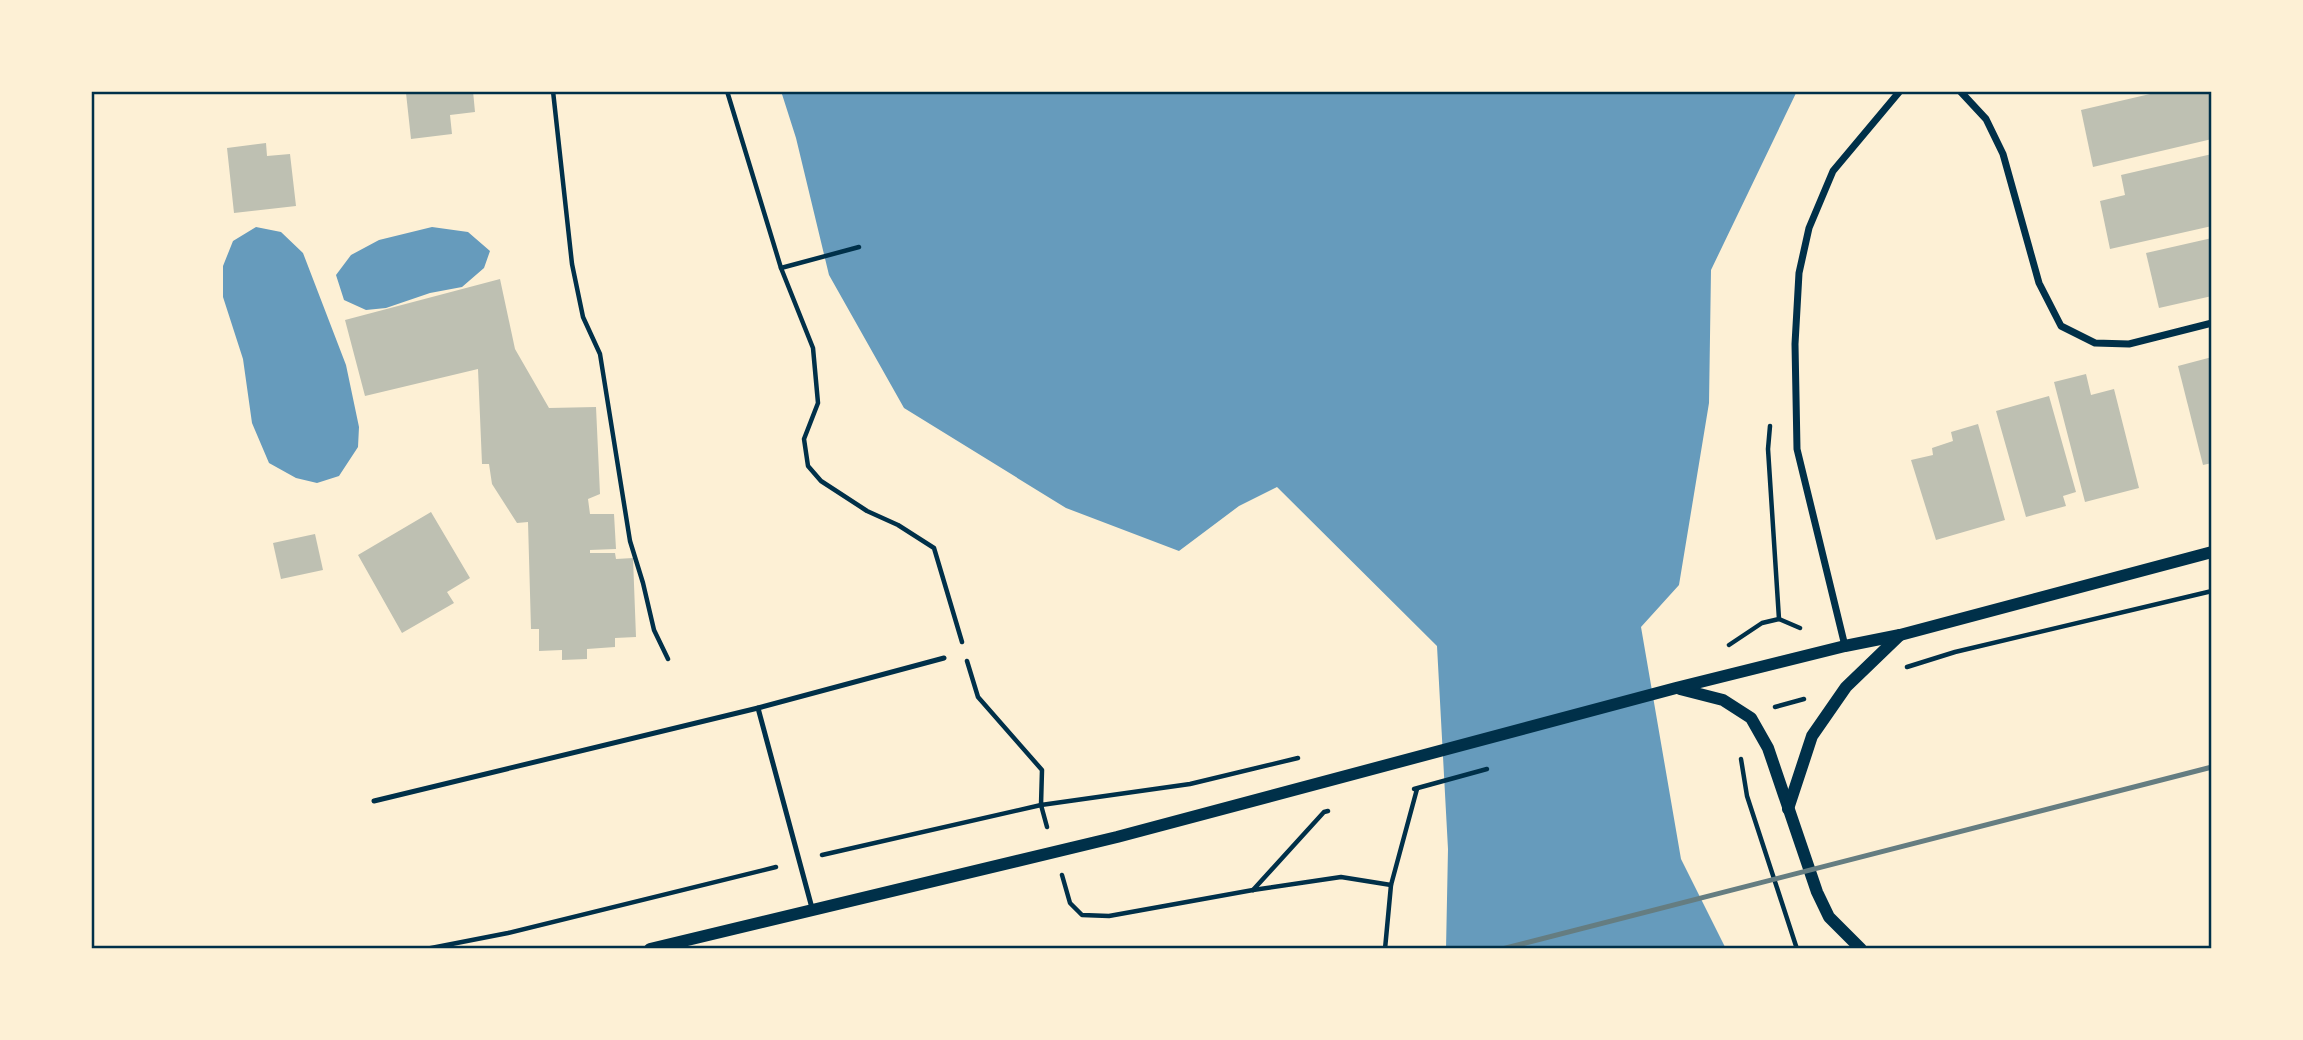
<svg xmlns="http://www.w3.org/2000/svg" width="2303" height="1040" font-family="Rubik,sans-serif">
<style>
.water{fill:#669bbc}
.building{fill:#bec0b2}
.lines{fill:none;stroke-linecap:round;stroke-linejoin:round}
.path{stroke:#003049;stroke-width:4.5}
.service{stroke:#003049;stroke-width:5}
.minor{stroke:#003049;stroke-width:7}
.tertiary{stroke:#003049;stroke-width:12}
.rail{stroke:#657d81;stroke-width:5}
.neatline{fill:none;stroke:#003049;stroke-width:2.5}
</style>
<rect width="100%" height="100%" fill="#fdf0d5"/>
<g class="water">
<path d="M 781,91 L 1797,91 L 1711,270 L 1709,403 L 1679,585 L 1641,627 L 1681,859 L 1726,949 L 1446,949 L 1448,849 L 1437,646 L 1277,487 L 1239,506 L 1179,551 L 1066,508 L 904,408 L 829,275 L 796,138 Z"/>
<path d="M 256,227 L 281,232 L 303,253 L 346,365 L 359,427 L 358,447 L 339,476 L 317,483 L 296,478 L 269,463 L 252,423 L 243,359 L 223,297 L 223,266 L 233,241 Z"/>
<path d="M 432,227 L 468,232 L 490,251 L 484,268 L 462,287 L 430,293 L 386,308 L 366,310 L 344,300 L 336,275 L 351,255 L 379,240 Z"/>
</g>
<g class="building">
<path d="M 419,91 L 473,91 L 475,112 L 450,115 L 452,134 L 411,139 L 406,93 Z"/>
<path d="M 2163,91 L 2212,91 L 2212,139 L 2093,167 L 2081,110 Z"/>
<path d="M 266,143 L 267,156 L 290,154 L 296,206 L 234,213 L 227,148 Z"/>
<path d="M 2212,154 L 2212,226 L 2110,249 L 2100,201 L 2125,195 L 2121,175 Z"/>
<path d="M 2212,238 L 2212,296 L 2159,308 L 2146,253 Z"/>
<path d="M 500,279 L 515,349 L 549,408 L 596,407 L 600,494 L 588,499 L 590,514 L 614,514 L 616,549 L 590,550 L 590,553 L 615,553 L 616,559 L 633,558 L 636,637 L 615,638 L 615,647 L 587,649 L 587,659 L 562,660 L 562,650 L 539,651 L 539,629 L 531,629 L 528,522 L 517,523 L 492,484 L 489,464 L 482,464 L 478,369 L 365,396 L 345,320 Z"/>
<path d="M 2212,357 L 2212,463 L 2203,465 L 2178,366 Z"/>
<path d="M 2086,374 L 2091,395 L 2114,389 L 2139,488 L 2085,502 L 2054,382 Z"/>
<path d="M 2049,396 L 2076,492 L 2063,496 L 2066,506 L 2026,517 L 1996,411 Z"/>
<path d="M 1978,424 L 2005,520 L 1936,540 L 1911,460 L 1933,455 L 1932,448 L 1953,441 L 1951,432 Z"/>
<path d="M 431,512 L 470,578 L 447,592 L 454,603 L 402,633 L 358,555 Z"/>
<path d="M 315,534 L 323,570 L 281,579 L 273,543 Z"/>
</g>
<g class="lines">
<g class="path">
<path d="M 553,91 L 572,264 L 583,317 L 600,354 L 630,541 L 643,583 L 654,630 L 668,659"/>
<path d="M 727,91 L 781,268 L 813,348 L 818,403 L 804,439 L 808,466 L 821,481 L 867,511 L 898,525 L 934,548 L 962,642"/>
<path d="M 781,268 L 859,247"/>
<path d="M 1779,619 L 1800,628"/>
<path d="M 1729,645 L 1762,623 L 1779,619 L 1768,449 L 1770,426"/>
<path d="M 967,661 L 978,697 L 1042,770 L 1041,805 L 1190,784 L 1298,758"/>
<path d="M 1907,667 L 1955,652 L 2212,591"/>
<path d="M 1775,707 L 1804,699"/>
<path d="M 1741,759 L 1747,796 L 1797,949"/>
<path d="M 1414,789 L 1487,769"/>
<path d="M 822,855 L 1041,805 L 1047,827"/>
<path d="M 1062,875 L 1070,903 L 1082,915 L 1109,916 L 1253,890 L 1341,877 L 1391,885"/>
<path d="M 1253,890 L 1324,812 L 1328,811"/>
<path d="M 426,949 L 508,933 L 776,867"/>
<path d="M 1385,949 L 1391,885 L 1417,789"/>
</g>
<g class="service">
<path d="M 758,708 L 812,908"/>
<path d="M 374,801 L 758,708 L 944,658"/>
</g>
<g class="minor">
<path d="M 1960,91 L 1986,119 L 2003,154 L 2039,283 L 2061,326 L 2095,343 L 2129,344 L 2212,323"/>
<path d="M 1845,646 L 1797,449 L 1795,344 L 1799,273 L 1809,228 L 1833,171 L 1900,91"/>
</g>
<g class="tertiary">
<path d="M 1680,689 L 1723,700 L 1751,718 L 1768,748 L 1817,892 L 1829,917 L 1861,949"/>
<path d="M 1788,809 L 1812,736 L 1846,687 L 1900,635"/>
<path d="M 650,949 L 1117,837 L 1676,688 L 1845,646 L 1900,635 L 2212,552"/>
</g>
<path class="rail" d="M 1502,949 L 2212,767"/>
</g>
<rect width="2303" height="1040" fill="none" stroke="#fdf0d5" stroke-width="186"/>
<rect x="93" y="93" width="2117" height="854" class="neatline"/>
</svg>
